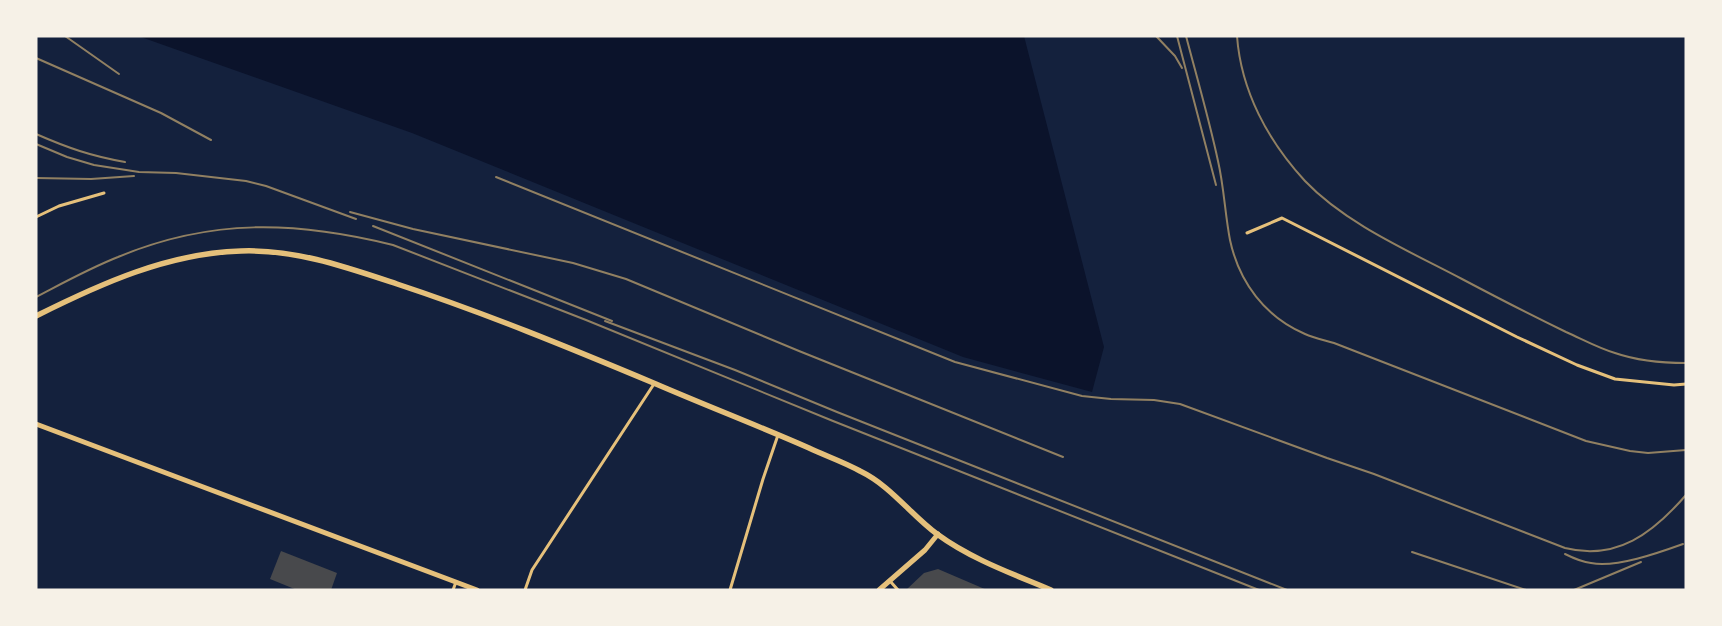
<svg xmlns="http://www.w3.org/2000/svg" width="1722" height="626" font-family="Arial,sans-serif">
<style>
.water{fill:#0b132b}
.building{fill:#48494c}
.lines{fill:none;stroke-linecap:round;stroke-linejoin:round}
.minor{stroke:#e5c07b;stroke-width:3}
.secondary{stroke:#e5c07b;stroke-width:5}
.primary{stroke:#e5c07b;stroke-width:5.5}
.rail{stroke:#918062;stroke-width:2}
</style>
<rect width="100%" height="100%" fill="#14213d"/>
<path class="water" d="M 138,36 L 1024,36 L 1104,347 L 1092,392 L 963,357 L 412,133 Z"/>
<g class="building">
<path d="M 281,551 L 337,573 L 331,590 L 297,590 L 270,579 Z"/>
<path d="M 938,569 L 987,590 L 906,590 L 924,573 Z"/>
</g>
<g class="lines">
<g class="minor">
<path d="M 36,217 L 59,206 L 104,193"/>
<path d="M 1247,233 L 1282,218 L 1517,337 L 1577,365 L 1615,379 L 1674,385 L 1686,384"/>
<path d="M 890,581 L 898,590"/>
<path d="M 453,590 L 456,582"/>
<path d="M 525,590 L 532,570 L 654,384"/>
<path d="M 730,590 L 763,479 L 778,435"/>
</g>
<g class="secondary">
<path d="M 36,424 L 477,590"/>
<path d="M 879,590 L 925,550 L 938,534"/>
</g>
<path class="primary" d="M 36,316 C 100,284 168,253 241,251 C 295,249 346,267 397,284 C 485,313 570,348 656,384 C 707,406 759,426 809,448 C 826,456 844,462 860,471 C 891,486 910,514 937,534 C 971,559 1013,574 1051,590"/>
<g class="rail">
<path d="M 65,36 L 119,74"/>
<path d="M 1156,36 L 1175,56 L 1182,68"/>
<path d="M 1177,36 L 1216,185"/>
<path d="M 1186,36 C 1197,78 1209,119 1218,161 C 1224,187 1225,214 1230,240 C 1239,282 1265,317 1305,334 C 1314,338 1324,340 1334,343 L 1586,441 L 1630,451 L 1648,453 L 1686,450"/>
<path d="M 1237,36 C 1241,91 1268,141 1305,181 C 1346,224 1409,251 1462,279 C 1496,297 1531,315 1566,332 C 1582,339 1598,348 1615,353 C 1638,361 1661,363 1686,363"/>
<path d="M 36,58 L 161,113 L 211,140"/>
<path d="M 36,134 C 68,148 91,156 125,162"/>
<path d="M 36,144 L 67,157 L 94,165 L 139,172 L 176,173 L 246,181 L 266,186 L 356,219"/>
<path d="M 496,177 L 955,362 L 1082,396 L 1111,399 L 1154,400 L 1180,404 L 1327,458 L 1374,474 L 1565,548 C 1617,561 1653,533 1686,495"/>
<path d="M 36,178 L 91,179 L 134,176"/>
<path d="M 350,212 L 413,229 L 573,263 L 626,279 L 799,351 L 1063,457"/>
<path d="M 373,226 L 612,321"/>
<path d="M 36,297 C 63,283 90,268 118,257 C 211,218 296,221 393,245 L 586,320 L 833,421 L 1259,590"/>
<path d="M 605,321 L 735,370 L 837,412 L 1287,590"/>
<path d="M 1412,552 L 1526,590"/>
<path d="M 1565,554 C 1573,558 1582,562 1591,563 C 1616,568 1658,553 1683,544"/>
<path d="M 1574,590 L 1641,562"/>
</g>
</g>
<rect width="1722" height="626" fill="none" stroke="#f6f1e7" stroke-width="75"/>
</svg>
